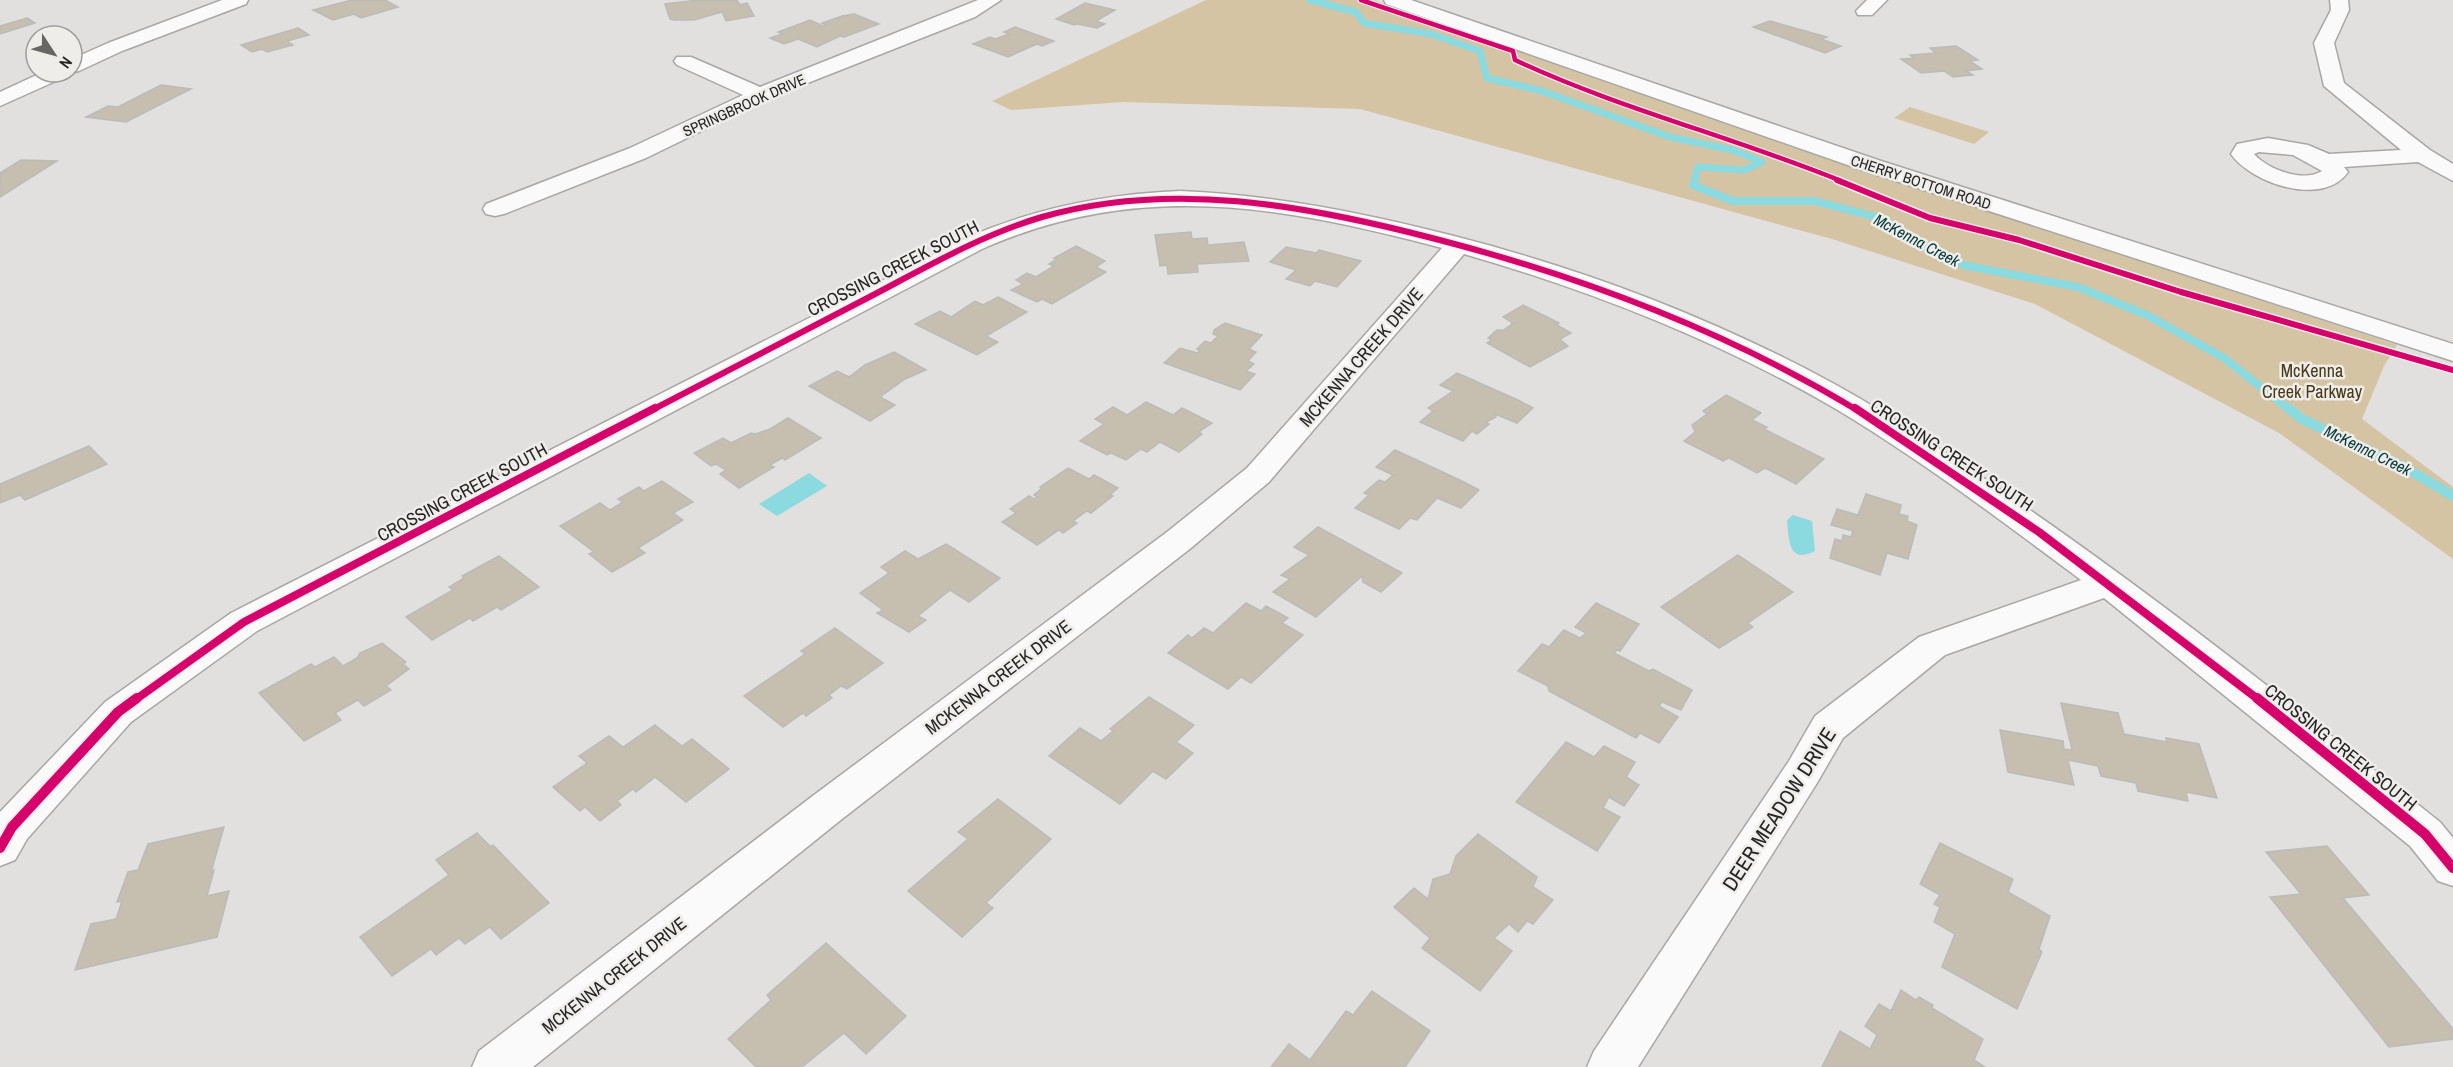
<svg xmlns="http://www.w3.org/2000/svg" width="2453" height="1067" font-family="'Archivo Narrow',sans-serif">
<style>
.green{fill:#d5c4a3}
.water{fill:#8adadf}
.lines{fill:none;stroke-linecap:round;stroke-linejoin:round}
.stream-far2{stroke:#8adadf;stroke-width:7}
.stream-far1{stroke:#8adadf;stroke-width:8}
.stream{stroke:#8adadf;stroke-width:10}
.building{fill:#c6beaf;stroke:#bbbbb9;stroke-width:1.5}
.minor-casing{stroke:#a8a7a6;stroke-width:3}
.major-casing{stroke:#a8a7a6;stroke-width:3}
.highway-casing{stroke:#a8a7a6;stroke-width:3}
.minor{fill:#fafafa;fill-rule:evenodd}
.major{fill:#fafafa;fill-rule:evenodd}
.highway{fill:#fafafa;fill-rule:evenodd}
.cycleway-far3-casing{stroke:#efedea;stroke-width:7}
.cycleway-far2-casing{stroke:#efedea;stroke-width:9}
.cycleway-far1-casing{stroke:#efedea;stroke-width:11}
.cycleway-casing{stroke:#efedea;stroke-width:14}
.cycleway-far3{stroke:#d6006c;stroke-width:4.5}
.cycleway-far2{stroke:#d6006c;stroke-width:6}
.cycleway-far1{stroke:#d6006c;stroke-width:8}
.cycleway{stroke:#d6006c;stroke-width:10}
.labels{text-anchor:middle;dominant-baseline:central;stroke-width:5;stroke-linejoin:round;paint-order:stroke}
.far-street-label{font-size:15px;fill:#242423;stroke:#efedea}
.far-water-label{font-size:16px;font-style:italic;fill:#00383c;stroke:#efedea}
.street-label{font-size:18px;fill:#242423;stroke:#efedea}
.park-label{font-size:18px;fill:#483817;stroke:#efedea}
.near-street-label{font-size:21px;fill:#242423;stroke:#efedea}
</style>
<rect width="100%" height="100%" fill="#e1e0de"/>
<g class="green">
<path d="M 1206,0 L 1374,0 L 1910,184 L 2397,345 L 2384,366 L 2362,419 L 2453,487 L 2453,559 L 2279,433 L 2035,304 L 1832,239 L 1360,109 L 1123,102 L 1011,110 L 992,101 Z"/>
<path d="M 1910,107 L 1989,132 L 1974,144 L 1894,118 Z"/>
</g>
<g class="water">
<path d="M 809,473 L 827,486 L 777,516 L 759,504 Z"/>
<path d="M 1793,515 L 1812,521 L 1815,551 C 1788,565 1789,539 1787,520 Z"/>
</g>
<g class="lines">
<path class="stream-far2" d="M 1310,0 L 1356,12 L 1364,23 L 1431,34 L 1480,51 L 1487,78 L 1542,91 L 1670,137 L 1733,150 L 1762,162 L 1744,170 L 1698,167 L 1694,181"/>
<path class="stream-far1" d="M 1695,180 L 1693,185 L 1733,201 L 1815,201 L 1883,219 L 1920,244 L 1963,265 L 2078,287 L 2149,316 L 2224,358 L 2290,410"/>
<path class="stream" d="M 2288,408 L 2302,419 L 2406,468 L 2453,496"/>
</g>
<g class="building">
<path d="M 352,0 L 385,0 L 398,7 L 361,18 L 354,14 L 333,20 L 313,10 Z"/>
<path d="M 737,0 L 740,5 L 747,3 L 754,16 L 726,21 L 722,12 L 694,20 L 674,20 L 670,19 L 665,4 L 698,0 Z"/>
<path d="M 1085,3 L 1115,10 L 1096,21 L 1105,24 L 1097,28 L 1077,24 L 1074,25 L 1056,19 Z"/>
<path d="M 854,14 L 879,24 L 844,37 L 840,36 L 817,47 L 798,39 L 784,44 L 770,38 L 782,34 L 778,32 L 810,20 L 823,26 L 826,25 L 822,23 L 842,16 Z"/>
<path d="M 27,18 L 35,23 L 0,34 L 0,26 Z"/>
<path d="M 1770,21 L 1827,37 L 1821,39 L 1841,46 L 1825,53 L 1753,27 Z"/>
<path d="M 1015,27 L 1054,41 L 1042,46 L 1037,44 L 1008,57 L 973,44 L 990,37 L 995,39 L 1009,34 L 1004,32 Z"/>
<path d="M 298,28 L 309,35 L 287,41 L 293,45 L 267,52 L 262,49 L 252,52 L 241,45 Z"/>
<path d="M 1956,46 L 1978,60 L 1970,61 L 1982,69 L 1966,71 L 1973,75 L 1953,77 L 1944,71 L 1921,73 L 1901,59 L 1914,58 L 1910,55 L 1936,53 L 1930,48 Z"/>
<path d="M 161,85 L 191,89 L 126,122 L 86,117 L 108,106 L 118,107 Z"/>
<path d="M 21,160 L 57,161 L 0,197 L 0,173 Z"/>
<path d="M 1191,232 L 1192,239 L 1207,238 L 1208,245 L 1244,242 L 1249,261 L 1197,264 L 1198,272 L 1168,274 L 1167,265 L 1160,266 L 1155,235 Z"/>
<path d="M 1076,246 L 1105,261 L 1096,267 L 1106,272 L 1052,304 L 1042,299 L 1037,302 L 1011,290 L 1023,284 L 1016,280 L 1027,273 L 1036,277 L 1054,266 L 1049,264 L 1057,259 L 1054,258 Z"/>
<path d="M 1286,247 L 1316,253 L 1319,250 L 1361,261 L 1337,287 L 1315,281 L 1310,286 L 1286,279 L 1296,270 L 1270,262 Z"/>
<path d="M 998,297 L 1027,312 L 986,336 L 998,342 L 977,355 L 915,324 L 940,311 L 951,317 L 975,301 L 983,305 Z"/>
<path d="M 1523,305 L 1559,323 L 1557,325 L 1571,333 L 1560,339 L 1568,346 L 1530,367 L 1487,343 L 1492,340 L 1488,338 L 1497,330 L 1507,330 L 1505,329 L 1513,323 L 1503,317 Z"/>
<path d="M 1225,323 L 1262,335 L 1249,349 L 1256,352 L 1248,361 L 1254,364 L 1246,371 L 1255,374 L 1240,390 L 1164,363 L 1180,348 L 1197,353 L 1200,350 L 1197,349 L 1205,341 L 1211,343 L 1218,336 L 1213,334 L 1214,330 Z"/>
<path d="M 894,352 L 926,370 L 905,379 L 880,397 L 895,405 L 870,421 L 809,386 L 837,371 L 849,377 L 865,365 Z"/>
<path d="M 1457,373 L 1518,400 L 1533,408 L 1517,423 L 1495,414 L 1496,417 L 1486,422 L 1489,424 L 1477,434 L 1472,431 L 1463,441 L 1420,422 L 1433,411 L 1428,408 L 1453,391 L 1440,385 Z"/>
<path d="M 1726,395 L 1761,413 L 1752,420 L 1767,427 L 1764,429 L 1824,459 L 1796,484 L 1765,468 L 1757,473 L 1729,458 L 1723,461 L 1684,441 L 1695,432 L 1692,425 L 1707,414 L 1703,411 Z"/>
<path d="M 1146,402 L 1173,415 L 1182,408 L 1212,423 L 1199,432 L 1202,434 L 1179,452 L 1160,442 L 1147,452 L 1141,449 L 1126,460 L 1111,453 L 1107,455 L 1080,441 L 1104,424 L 1095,419 L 1113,407 L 1127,415 Z"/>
<path d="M 788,418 L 821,438 L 785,460 L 782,458 L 770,465 L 774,467 L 739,488 L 720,474 L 726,470 L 716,464 L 711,466 L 694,453 L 723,438 L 731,443 L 751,433 L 755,434 L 770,429 Z"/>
<path d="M 89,446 L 107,464 L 25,500 L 20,495 L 0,503 L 0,484 Z"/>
<path d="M 1395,450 L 1462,481 L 1479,490 L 1461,508 L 1437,498 L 1417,520 L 1410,518 L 1399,529 L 1355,508 L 1369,495 L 1364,493 L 1379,480 L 1385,482 L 1393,475 L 1376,467 Z"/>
<path d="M 1068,468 L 1089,479 L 1094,475 L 1118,488 L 1110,495 L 1113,496 L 1091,513 L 1087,511 L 1073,521 L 1077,523 L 1063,533 L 1059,530 L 1037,545 L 1002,522 L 1016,513 L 1010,509 L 1029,496 L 1034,499 L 1037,497 L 1034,495 L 1042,488 L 1040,487 Z"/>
<path d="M 662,481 L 693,502 L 673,513 L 683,520 L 638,548 L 645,553 L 612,572 L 589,554 L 594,552 L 560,526 L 600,503 L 610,510 L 623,502 L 618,499 L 639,487 L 644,491 Z"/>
<path d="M 1866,494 L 1901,505 L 1899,514 L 1908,516 L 1907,521 L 1917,525 L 1908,559 L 1887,553 L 1880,575 L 1830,558 L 1835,539 L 1842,541 L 1843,535 L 1851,537 L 1853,531 L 1831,525 L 1837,509 L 1858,515 Z"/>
<path d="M 1318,527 L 1402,573 L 1381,592 L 1363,582 L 1362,576 L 1316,617 L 1273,592 L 1290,579 L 1281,575 L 1309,555 L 1294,547 Z"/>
<path d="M 946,544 L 1000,578 L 969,602 L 950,590 L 918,616 L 926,620 L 909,632 L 877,613 L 883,610 L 860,593 L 889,573 L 881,567 L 905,551 L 918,559 Z"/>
<path d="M 1738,555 L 1793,592 L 1748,623 L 1753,627 L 1719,648 L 1661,607 Z"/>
<path d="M 499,556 L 539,587 L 501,610 L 497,607 L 473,621 L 470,618 L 432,640 L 406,617 L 453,590 L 449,587 L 464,578 L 462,576 Z"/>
<path d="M 1246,603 L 1261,611 L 1266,606 L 1288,618 L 1282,623 L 1303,635 L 1251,683 L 1241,677 L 1228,689 L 1168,653 L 1188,635 L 1192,638 L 1204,628 L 1213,633 Z"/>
<path d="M 1596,603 L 1639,624 L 1620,651 L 1617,650 L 1614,653 L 1649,671 L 1653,669 L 1692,690 L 1681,710 L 1662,702 L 1659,706 L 1678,717 L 1659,743 L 1640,733 L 1636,738 L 1549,691 L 1548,686 L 1518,671 L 1542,644 L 1549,647 L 1564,630 L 1580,638 L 1586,633 L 1575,627 Z"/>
<path d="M 835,628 L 883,663 L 847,689 L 841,686 L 829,695 L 832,698 L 806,716 L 803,713 L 783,727 L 744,696 L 805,654 L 801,651 Z"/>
<path d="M 382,643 L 406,662 L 403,664 L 409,669 L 386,686 L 391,690 L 364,706 L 358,700 L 335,713 L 341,720 L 304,741 L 259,693 L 311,664 L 315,667 L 334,657 L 343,666 L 357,658 L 360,653 Z"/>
<path d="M 1149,697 L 1194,725 L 1176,742 L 1193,753 L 1166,779 L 1153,771 L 1120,804 L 1049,756 L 1080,728 L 1101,741 L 1113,731 L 1110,729 Z"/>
<path d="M 2061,703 L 2118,713 L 2124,734 L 2167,742 L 2166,738 L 2199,744 L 2217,798 L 2186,792 L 2188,801 L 2138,791 L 2136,783 L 2101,776 L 2098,766 L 2068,760 L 2074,785 L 2008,772 L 2000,730 L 2063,741 L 2064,749 L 2072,750 Z"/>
<path d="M 655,725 L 682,746 L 692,739 L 729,769 L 686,802 L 655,777 L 636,792 L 633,789 L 617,801 L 621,805 L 600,821 L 585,807 L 580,811 L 553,787 L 587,763 L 579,756 L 609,736 L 623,747 Z"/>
<path d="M 1566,742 L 1594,757 L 1604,746 L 1635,762 L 1626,777 L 1639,785 L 1624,806 L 1609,797 L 1603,808 L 1620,817 L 1597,851 L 1516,802 Z"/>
<path d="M 998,799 L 1051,839 L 986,903 L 993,908 L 962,937 L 908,891 L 968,839 L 958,832 Z"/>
<path d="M 224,827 L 211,872 L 214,870 L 207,896 L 229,891 L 217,937 L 75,970 L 91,924 L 116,919 L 122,901 L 117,902 L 128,872 L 138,870 L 148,844 Z"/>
<path d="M 477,833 L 491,847 L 493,845 L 549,903 L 501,939 L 490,927 L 465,944 L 459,938 L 436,955 L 431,949 L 392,976 L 360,937 L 449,875 L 436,860 Z"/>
<path d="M 1478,834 L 1537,877 L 1533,887 L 1553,900 L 1533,924 L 1527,921 L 1518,932 L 1509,924 L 1494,938 L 1512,951 L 1480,991 L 1422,948 L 1430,938 L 1394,907 L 1414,888 L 1428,899 L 1433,879 L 1450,874 L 1456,856 Z"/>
<path d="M 1940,843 L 2013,879 L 2008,892 L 2050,916 L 2039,949 L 2042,952 L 2017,1009 L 1942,967 L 1955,934 L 1934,922 L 1940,907 L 1934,904 L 1940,895 L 1920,884 Z"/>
<path d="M 2327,846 L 2369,895 L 2343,898 L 2453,1029 L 2453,1039 L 2389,1047 L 2270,897 L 2301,894 L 2266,852 Z"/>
<path d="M 826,943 L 906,1016 L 866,1054 L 844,1033 L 802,1067 L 756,1067 L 728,1039 L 771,1000 L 767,995 Z"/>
<path d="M 1901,990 L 1916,1000 L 1919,997 L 1933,1005 L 1932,1008 L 1983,1039 L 1974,1060 L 1985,1067 L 1822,1067 L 1840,1031 L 1870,1049 L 1877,1035 L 1865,1026 L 1879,1004 L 1891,1011 Z"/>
<path d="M 1372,991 L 1430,1031 L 1405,1067 L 1271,1067 L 1289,1044 L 1310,1060 L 1346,1011 L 1353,1015 Z"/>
</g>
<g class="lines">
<defs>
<g id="minor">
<path d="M 978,0 L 1001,0 L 975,17 L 767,99 L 646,158 L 504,214 L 495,216 L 486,214 L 483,209 L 486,204 L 630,148 L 743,95 L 677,65 L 674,61 L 677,57 L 691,57 L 760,87 Z"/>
<path d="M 1867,0 L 1887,0 L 1872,15 L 1858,15 L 1856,11 Z"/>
<path d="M 2330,0 L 2348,0 L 2349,10 L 2334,43 L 2344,83 L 2430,150 L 2453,164 L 2453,181 L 2418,162 L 2344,167 L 2348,172 C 2323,208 2251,183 2231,154 L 2237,144 L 2268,138 L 2308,145 L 2329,154 L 2401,150 L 2324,86 L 2314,43 L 2331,10 ZM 2259,152 L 2293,155 L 2322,171 C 2303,183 2267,169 2254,154 Z"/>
<path d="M 1180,191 C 1272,195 1360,212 1450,235 C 1584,269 1716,319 1838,386 C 1899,420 1957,460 2014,499 C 2161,600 2300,711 2440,822 L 2453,838 L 2453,886 L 2438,881 L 2410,846 L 2104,598 L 1945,655 L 1843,738 L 1817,783 L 1638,1067 L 1587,1067 L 1594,1051 L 1789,761 L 1815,716 L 1919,637 L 2081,580 C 2002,521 1921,460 1836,409 C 1719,341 1593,291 1464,254 L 1269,482 L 1191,548 L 842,819 L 533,1067 L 472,1067 L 479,1051 L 814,795 L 1167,532 L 1247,468 L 1442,248 C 1282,206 1139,179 982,249 L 257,631 L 131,722 L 27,839 L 15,860 L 0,866 L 0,812 L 105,702 L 231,613 L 964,239 C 1034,208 1104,194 1180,191 Z"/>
</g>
<path id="major" d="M 1384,0 L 1411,0 L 1878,160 L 2453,344 L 2453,361 L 1862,170 L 1386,4 Z"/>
<path id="highway" d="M 222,0 L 248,0 L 246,4 L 122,51 L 79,71 L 70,73 L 67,76 L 0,106 L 0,92 L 43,72 L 72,72 L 72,59 L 108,43 Z"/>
</defs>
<use href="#minor" class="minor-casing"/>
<use href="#major" class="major-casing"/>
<use href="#highway" class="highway-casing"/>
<use href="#minor" class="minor"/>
<use href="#major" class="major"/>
<use href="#highway" class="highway"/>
<defs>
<path id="cycleway-far3" d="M 1361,0 L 1513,51 L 1515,60 C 1620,109 1733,137 1841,181"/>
<g id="cycleway-far2">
<path d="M 1837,180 L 1930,218 L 2019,240 L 2181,292 L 2453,370"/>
<path d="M 652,410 C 727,371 802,332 877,293 C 930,265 984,234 1042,217 C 1170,180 1305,205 1432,238 C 1580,276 1726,331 1857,410"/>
</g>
<g id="cycleway-far1">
<path d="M 1855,408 L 2039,532 L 2259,700"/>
<path d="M 135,700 L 244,622 L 655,408"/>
</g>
<g id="cycleway">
<path d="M 2257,698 L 2425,834 L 2453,868"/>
<path d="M 0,848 L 12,827 L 118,712 L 137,698"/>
</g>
</defs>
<use href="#cycleway-far3" class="cycleway-far3-casing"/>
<use href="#cycleway-far2" class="cycleway-far2-casing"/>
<use href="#cycleway-far1" class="cycleway-far1-casing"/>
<use href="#cycleway" class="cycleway-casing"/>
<use href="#cycleway-far3" class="cycleway-far3"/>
<use href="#cycleway-far2" class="cycleway-far2"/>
<use href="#cycleway-far1" class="cycleway-far1"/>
<use href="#cycleway" class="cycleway"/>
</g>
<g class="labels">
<g class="far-street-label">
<text transform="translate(744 105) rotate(-24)">SPRINGBROOK DRIVE</text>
<text transform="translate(1921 182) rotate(18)">CHERRY BOTTOM ROAD</text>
</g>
<g class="far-water-label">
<text transform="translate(1917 240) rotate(28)">McKenna Creek</text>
<text transform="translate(2368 450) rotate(26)">McKenna Creek</text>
</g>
<g class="street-label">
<text transform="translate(893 268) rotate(-27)">CROSSING CREEK SOUTH</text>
<text transform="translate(1361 357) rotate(-49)">MCKENNA CREEK DRIVE</text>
<text transform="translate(1952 455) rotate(33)">CROSSING CREEK SOUTH</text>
<text transform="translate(462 492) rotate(-28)">CROSSING CREEK SOUTH</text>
<text transform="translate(998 677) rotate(-37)">MCKENNA CREEK DRIVE</text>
<text transform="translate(2341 747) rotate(39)">CROSSING CREEK SOUTH</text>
<text transform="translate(614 975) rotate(-38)">MCKENNA CREEK DRIVE</text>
</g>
<g class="park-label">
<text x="2312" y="370">McKenna<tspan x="2312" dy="21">Creek Parkway</tspan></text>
</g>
<g class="near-street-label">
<text transform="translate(1779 809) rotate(-57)">DEER MEADOW DRIVE</text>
</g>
</g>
<g transform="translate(54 54) rotate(126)"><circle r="28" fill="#efedea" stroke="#9e9d9a" stroke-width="1.5"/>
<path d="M0-4.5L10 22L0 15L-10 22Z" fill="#666664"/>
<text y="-9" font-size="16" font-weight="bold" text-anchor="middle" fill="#242423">N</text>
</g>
</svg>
